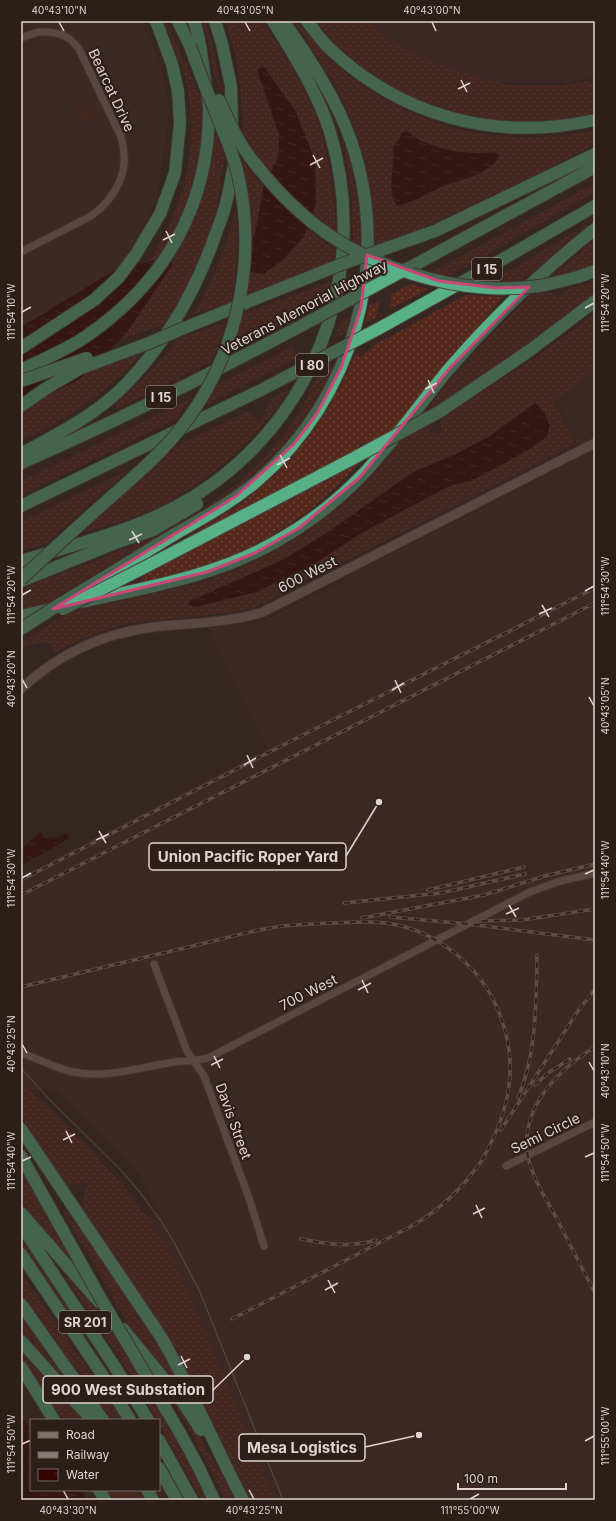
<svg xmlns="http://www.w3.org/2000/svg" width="616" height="1521" font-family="Inter,sans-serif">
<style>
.built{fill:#442e28}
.grass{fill:url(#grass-dots)}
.park{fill:#54291c}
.water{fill:url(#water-ripples)}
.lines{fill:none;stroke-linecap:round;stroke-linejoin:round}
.minor-casing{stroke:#4f433f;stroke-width:9}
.tertiary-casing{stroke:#4f433f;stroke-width:11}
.motorway-casing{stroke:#4f433f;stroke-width:14}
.minor{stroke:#816f69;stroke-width:7}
.tertiary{stroke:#816f69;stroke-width:9}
.motorway{stroke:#57b087;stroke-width:12}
.tram{stroke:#887b77;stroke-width:1}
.rail-casing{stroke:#887b77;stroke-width:3.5}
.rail{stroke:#2c1e19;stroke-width:2;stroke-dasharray:6;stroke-linecap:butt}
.motorway-bridge-casing{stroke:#4f433f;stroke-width:14;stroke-linecap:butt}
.motorway-bridge{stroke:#57b087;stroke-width:12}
.marked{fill:none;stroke:#c94778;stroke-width:3;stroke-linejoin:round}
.ticks{fill:none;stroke:#dfd4d1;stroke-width:1.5}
.labels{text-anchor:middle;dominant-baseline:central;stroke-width:4;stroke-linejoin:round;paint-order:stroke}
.shield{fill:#2c1e19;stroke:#a99d9a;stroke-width:1}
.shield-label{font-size:13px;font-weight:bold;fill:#dfd4d1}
.street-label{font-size:14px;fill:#dfd4d1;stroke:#2c1e19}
.leader{fill:none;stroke:#dfd4d1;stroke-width:1.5}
.callout-dot{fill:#dfd4d1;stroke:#2c1e19;stroke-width:1.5}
.callout{fill:#2c1e19;stroke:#dfd4d1;stroke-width:1.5}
.callout-label{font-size:15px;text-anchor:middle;font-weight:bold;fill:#dfd4d1}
.neatline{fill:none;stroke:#dfd4d1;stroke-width:1.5}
.ticks-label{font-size:10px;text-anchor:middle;fill:#dfd4d1}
</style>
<defs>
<pattern id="grass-dots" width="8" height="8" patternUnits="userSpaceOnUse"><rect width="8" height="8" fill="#54291c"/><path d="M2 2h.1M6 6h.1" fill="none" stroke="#6c473c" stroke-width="1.8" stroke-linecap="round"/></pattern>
<pattern id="water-ripples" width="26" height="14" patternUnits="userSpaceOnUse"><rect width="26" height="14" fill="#310600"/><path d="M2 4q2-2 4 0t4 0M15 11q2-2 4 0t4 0" fill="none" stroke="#4e2924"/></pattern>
</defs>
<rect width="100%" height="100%" fill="#362723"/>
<g class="built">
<path d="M 21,21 L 141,21 L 161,65 L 169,111 L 157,198 L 120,267 L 21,327 Z"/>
<path d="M 372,21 L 595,21 L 595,76 L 570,83 L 468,82 L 396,45 Z"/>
<path d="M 595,346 L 595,1500 L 270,1500 L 145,1218 L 159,1211 L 138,1172 L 57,1089 L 21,1089 L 21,876 L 268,748 L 208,628 L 260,623 L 583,456 L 550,388 Z"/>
</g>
<g class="grass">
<path d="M 164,21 L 166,21 L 206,108 L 200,165 L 181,221 L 160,259 L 148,262 C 185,208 202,140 184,75 C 178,56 169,39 164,21 Z"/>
<path d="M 202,21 L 205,21 L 213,45 L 223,94 L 214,74 L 208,42 Z"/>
<path d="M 225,21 L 263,21 C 278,45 294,69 307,94 C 328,138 334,186 336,233 L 290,196 L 259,161 L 243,136 L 241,96 L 238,73 L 234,50 Z"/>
<path d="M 294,21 L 297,21 C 308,35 320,49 333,62 C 404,127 502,151 595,130 L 595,145 L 479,202 L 375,249 C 376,195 364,141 339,93 C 325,68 309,45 294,21 Z"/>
<path d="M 314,21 L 370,21 L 396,44 L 409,51 L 451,69 L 511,85 L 563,85 L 595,80 L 595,116 L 573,121 L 506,124 L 440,110 L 399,92 L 368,72 L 341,51 Z"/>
<path d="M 215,129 L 225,155 L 217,206 L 207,242 L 197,268 L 173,312 L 166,324 L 121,339 L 173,264 L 172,259 C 197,214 209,180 215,129 Z"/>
<path d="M 347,146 L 356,180 L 362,215 L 362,247 L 353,244 L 352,197 L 344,147 Z"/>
<path d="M 244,163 C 270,196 300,226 335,250 L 333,266 L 247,296 C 254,252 252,207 242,164 Z"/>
<path d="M 595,183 L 595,192 L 447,278 L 428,274 Z"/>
<path d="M 236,210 C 239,241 237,271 231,302 L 194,314 C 213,281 226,247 236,210 Z"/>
<path d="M 586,225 L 589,228 L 519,282 L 488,283 Z"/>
<path d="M 595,239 L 595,267 L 549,279 Z"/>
<path d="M 595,280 L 595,300 L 437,408 L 430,406 L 453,376 L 482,345 L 530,295 L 554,292 L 558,299 L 564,290 L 580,286 Z"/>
<path d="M 331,281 L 327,301 L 231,351 L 243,314 Z"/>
<path d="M 410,284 L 428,289 L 390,309 L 392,294 Z"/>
<path d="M 466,295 L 503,297 L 433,379 L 387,436 L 366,447 L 363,441 L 351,455 L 188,538 L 187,537 C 206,524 226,514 244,501 C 295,463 331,413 355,355 L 359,353 L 359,358 L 376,344 Z"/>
<path d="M 379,301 L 377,317 L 365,323 L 369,306 Z"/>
<path d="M 353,314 L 348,331 L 334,339 L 340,321 Z"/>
<path d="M 595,314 L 595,370 L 554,401 L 576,444 L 253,608 L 236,612 L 131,623 L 98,632 L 71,644 L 55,653 L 50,645 L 45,642 L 36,643 L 21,649 L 21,642 L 68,613 L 203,582 L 238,569 L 264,557 L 305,533 L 332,513 L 360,488 L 402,439 L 427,426 L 431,432 L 440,434 L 442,418 L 537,356 Z"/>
<path d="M 226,322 L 221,339 L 212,361 L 117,409 L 115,405 L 150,372 L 178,339 Z"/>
<path d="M 292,347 L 298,358 L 203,406 L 215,386 Z"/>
<path d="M 145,350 C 109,391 70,418 21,441 L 21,412 L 38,399 L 88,371 Z"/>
<path d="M 337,364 C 321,393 306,422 284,446 C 241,493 184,522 130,554 L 122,555 L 120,559 L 46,604 L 21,610 L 21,589 C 104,557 194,529 257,465 C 276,446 292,425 305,402 C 309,395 315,378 320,373 C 325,369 332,367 337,364 Z"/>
<path d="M 287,390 L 289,391 C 253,441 210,483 153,509 C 130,519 105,526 81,533 L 170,449 L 248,411 L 260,421 L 272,398 Z"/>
<path d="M 192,398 L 177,419 L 21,495 L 21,481 Z"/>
<path d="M 357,463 L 358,465 L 337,486 L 316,504 L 316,506 C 297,519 279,532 258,543 C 234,555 209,564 183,573 L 181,572 L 141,582 L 142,574 Z"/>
<path d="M 128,470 L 47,543 L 21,551 L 21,522 Z"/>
<path d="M 21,1081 L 87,1146 L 122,1184 L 157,1231 L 169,1250 L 206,1333 L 275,1500 L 251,1500 L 232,1466 L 178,1353 L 81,1205 L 88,1183 L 79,1183 L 68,1188 L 21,1116 Z"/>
<path d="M 21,1167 L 89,1284 L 33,1219 L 21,1202 Z"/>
<path d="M 63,1211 L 73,1211 L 154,1332 L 184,1393 L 133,1333 Z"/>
<path d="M 21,1236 L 94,1345 L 85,1338 L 21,1242 Z"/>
<path d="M 21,1273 L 106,1394 L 122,1420 L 108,1420 L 23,1295 L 25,1286 L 21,1286 Z"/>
<path d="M 69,1276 L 112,1324 L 147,1385 L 144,1390 L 150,1392 L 210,1500 L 201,1500 L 159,1424 L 159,1420 L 157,1420 L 132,1377 L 66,1278 Z"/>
<path d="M 21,1310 L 64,1373 L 61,1375 L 34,1345 L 33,1340 L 28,1339 L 21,1331 Z"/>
<path d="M 21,1350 L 87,1420 L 60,1420 L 24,1363 L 21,1357 Z"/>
<path d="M 161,1379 L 197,1432 L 236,1500 L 226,1500 L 199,1448 Z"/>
<path d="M 106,1490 L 138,1490 L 145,1500 L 112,1500 Z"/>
</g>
<path class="park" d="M 87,104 L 93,119 L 83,125 L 76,109 Z"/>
<g class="water">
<path d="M 263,66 L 295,110 L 315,160 L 316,203 L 305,235 L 283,260 L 264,274 L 251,272 L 248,253 L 256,230 L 263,189 L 278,157 L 279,135 L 257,70 Z"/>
<path d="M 406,131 C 411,133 414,137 419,140 C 443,151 470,155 496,152 L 500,156 C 484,178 463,178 441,187 C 426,194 414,202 398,206 C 386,198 395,161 393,147 L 400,138 L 401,133 Z"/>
<path d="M 172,259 L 173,264 L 125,335 L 80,379 L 21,408 L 21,327 L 120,267 L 158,260 Z"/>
<path d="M 535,403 L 543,411 L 550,425 L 547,436 L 535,446 L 472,481 L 451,485 L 360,534 L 322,559 L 257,592 L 195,607 L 188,605 L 190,601 L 282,560 L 325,534 L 413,472 L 456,454 L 490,436 Z"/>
<path d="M 40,832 L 45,837 L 56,838 L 67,833 L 70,838 L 21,866 L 21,849 Z"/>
<path d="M 21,1417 L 31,1428 L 31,1490 L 82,1490 L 87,1500 L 23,1500 L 21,1496 Z"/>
</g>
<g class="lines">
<defs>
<g id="minor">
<path d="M 21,38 L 38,32 L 50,32 L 63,35 L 71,40 L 79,49 L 121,137 C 131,170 117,197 91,216 L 21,252"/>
<path d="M 154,964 L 187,1051 L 204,1076 L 249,1198 L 264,1246"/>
<path d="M 21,1053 C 39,1059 55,1068 73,1072 C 107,1079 141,1067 174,1062 C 185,1061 196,1061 208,1058 L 530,892 L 557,882 L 595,873"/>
<path d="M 506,1166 L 595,1122"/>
</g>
<path id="tertiary" d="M 21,689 C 58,654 104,633 154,627 C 190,623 228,623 263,612 L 595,443"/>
<g id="motorway">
<path d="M 178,21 L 190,46"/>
<path d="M 215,21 L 222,44 L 231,86 L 232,128"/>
<path d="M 307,21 C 314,30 320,39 328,47 C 401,117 496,142 595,120"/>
<path d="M 435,231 L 595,154"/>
<path d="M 409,268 L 595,167"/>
<path d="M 578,277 L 595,271"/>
<path d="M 184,328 L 246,303"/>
<path d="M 378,329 L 491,266 L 595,206"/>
<path d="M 21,348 L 94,300 L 119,277 L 136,254 L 160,214 L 175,173 L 180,123 L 178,91 L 172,64 L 156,21"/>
<path d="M 21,370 C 43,359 67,350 88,335 C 166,281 210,203 209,107 C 208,97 206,85 204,74 C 202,56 200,39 194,21"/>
<path d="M 439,412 L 529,351 L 595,301"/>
<path d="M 21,454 C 57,434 98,414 127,383 C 167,341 197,288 216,233 C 219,224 223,216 225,207 C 229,193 231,179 234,165 L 234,160"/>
<path d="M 21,463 C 116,422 208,375 299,327"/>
<path d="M 21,506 L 261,390"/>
<path d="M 21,561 C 73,545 132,531 179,505 C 312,432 373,276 330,132 C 317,91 295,57 273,21"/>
<path d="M 151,564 L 352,459"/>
<path d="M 21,581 L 118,542 L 153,530 L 197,504"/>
<path d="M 81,602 C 148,587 217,576 277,541 C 311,522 341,498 367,470 C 396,438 421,403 448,370 C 492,319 542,271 595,229"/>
<path d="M 60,604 C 99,581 137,557 175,534 C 203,518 232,502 257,481 C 353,399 393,261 351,141 C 336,98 310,58 283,21"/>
<path d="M 21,616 L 51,609"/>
<path d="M 21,1129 L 161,1337 C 192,1390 215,1447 243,1500"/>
<path d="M 21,1213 L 99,1302"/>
<path d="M 21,1225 L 115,1367 L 148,1420"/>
<path d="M 21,1254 L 101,1373 L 130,1420"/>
<path d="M 21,1304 L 103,1420"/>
<path d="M 123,1329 L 182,1401 L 201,1430"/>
<path d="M 21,1341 L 92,1420"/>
<path d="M 21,1367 L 54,1420"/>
<path d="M 180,1433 L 198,1466 L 214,1500"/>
<path d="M 159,1440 L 192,1500"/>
<path d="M 159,1468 L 177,1500"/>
<path d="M 99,1490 L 105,1500"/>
<path d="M 147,1490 L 153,1500"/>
</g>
</defs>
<use href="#minor" class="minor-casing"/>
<use href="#tertiary" class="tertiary-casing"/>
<use href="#motorway" class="motorway-casing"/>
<use href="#minor" class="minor"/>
<use href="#tertiary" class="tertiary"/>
<use href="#motorway" class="motorway"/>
<path class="tram" d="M 21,1068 L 49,1099 L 119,1168 L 139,1191 L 161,1221 L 175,1244 L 200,1292 L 283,1500"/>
<defs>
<g id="rail">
<path d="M 21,880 L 291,741 L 595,588"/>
<path d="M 428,890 L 524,867"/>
<path d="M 21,895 L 595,603"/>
<path d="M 344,903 L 441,893 L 525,874"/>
<path d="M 390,917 L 469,924 L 595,940"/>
<path d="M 362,918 L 484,895 L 545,876 L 595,864"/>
<path d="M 482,921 L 522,920 L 595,909"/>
<path d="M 21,987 C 74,974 127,962 180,949 C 212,942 244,932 276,927 C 294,924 313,924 331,923 C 355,922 378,920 402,926 C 443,937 481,969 497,1008 C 521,1062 510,1111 482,1160"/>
<path d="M 595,1047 C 558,1070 519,1108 528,1157 C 533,1178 545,1198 556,1217 C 569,1243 582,1268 595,1293"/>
<path d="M 535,1085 L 548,1073 L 570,1059"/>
<path d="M 518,1098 C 537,1053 536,1003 537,955"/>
<path d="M 501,1130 L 578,1011 L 595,989"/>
<path d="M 301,1239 C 327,1244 350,1248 376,1240"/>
<path d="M 232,1319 L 410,1227 C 442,1209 465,1186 485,1156"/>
</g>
</defs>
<use href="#rail" class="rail-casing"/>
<use href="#rail" class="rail"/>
<defs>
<g id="motorway-bridge">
<path d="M 219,100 C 229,121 238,143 253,161 C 267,179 283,197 300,212 C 360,267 459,297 539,286 C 552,284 565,280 578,277"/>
<path d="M 247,302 L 342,264 L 435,231"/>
<path d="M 299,327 L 408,268"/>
<path d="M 21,381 L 87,358"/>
<path d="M 261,390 L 378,329"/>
<path d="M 21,406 L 45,389 L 79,369 L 149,343 L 184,328"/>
<path d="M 352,459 L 439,412"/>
<path d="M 21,579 C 48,554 75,529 102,505 C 130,480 158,457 181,428 C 236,358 257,265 239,179 C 234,155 224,133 215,111 C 206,89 198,68 190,46"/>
<path d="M 63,609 L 151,564"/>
<path d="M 21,629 L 60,604"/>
<path d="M 21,1156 L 101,1299 L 180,1433"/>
</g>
</defs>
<use href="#motorway-bridge" class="motorway-bridge-casing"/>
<use href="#motorway-bridge" class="motorway-bridge"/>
</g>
<path d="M0 0H616V1521H0ZM 367,255 L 439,281 L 496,288 L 529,287 L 449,369 L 359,478 L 299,528 L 255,553 L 207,572 L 53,609 L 235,497 L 293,445 L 316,415 L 341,368 L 361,308 Z" fill="#362723" fill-opacity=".55" fill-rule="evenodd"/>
<path class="marked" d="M 367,255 L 439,281 L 496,288 L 529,287 L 449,369 L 359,478 L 299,528 L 255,553 L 207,572 L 53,609 L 235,497 L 293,445 L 316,415 L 341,368 L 361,308 Z"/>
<path class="ticks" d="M 59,22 L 64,31M 245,22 L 250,31M 432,22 L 436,31M 461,80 L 467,92M 458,89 L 470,83M 313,155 L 320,168M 310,165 L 323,158M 166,231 L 172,243M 163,240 L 175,234M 585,308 L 594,303M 22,312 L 31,307M 428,380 L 434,393M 425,389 L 437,383M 280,455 L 287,468M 277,465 L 290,458M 132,531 L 139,543M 129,540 L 142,534M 585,591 L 594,586M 22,595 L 31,590M 542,605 L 549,617M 539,614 L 552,608M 22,679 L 27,688M 395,680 L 401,693M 392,690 L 404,683M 589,697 L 594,706M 247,755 L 253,768M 244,765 L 256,758M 99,831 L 106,843M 96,840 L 109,834M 585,874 L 594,870M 22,878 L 31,873M 509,905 L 516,917M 506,914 L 519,908M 362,980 L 368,993M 358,990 L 371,983M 22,1044 L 27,1053M 214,1056 L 220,1068M 589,1062 L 594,1071M 211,1065 L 223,1059M 66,1131 L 72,1143M 63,1140 L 75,1134M 585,1157 L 594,1153M 22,1161 L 31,1157M 476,1205 L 482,1218M 473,1214 L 485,1208M 328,1280 L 335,1293M 325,1290 L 338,1283M 181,1356 L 187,1368M 178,1365 L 190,1359M 585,1441 L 594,1436M 22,1444 L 31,1440M 63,1490 L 68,1499M 249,1490 L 254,1499M 470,1499 L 479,1494"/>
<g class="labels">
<g class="shield">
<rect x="472" y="258" width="30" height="22" rx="3"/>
<rect x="296" y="354" width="32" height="22" rx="3"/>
<rect x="146" y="386" width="30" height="22" rx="3"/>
<rect x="59" y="1311" width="52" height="22" rx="3"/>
</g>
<g class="shield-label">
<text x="487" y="269">I 15</text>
<text x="312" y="365">I 80</text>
<text x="161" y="397">I 15</text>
<text x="85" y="1322">SR 201</text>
</g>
<g class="street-label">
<text transform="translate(112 90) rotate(65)">Bearcat Drive</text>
<text transform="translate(304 307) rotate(-28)">Veterans Memorial Highway</text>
<text transform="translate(307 574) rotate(-27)">600 West</text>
<text transform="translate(308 992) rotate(-27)">700 West</text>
<text transform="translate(234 1121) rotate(70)">Davis Street</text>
<text transform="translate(545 1133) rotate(-26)">Semi Circle</text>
</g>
</g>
<path class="leader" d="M379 802L346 856M247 1357L213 1390M419 1435L365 1447"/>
<g class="callout-dot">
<circle cx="379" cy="802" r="4"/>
<circle cx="247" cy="1357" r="4"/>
<circle cx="419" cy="1435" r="4"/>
</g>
<g class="callout">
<rect x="149" y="843" width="197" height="27" rx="4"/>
<rect x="43" y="1376" width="170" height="27" rx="4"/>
<rect x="239" y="1434" width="126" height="27" rx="4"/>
</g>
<g class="callout-label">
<text x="248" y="862">Union Pacific Roper Yard</text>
<text x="128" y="1395">900 West Substation</text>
<text x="302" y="1453">Mesa Logistics</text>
</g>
<rect width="616" height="1521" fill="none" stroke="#2c1e19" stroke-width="44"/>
<rect x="30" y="1419" width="130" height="72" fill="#2c1e19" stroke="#746763"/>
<rect x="38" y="1432" width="20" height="6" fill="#816f69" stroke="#746763"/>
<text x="66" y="1439" font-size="12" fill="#dfd4d1">Road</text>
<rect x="38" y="1452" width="20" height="6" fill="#887b77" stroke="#746763"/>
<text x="66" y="1459" font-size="12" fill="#dfd4d1">Railway</text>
<rect x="38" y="1469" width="20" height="12" fill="url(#water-ripples)" stroke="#746763"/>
<text x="66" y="1479" font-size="12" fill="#dfd4d1">Water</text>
<path d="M458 1483v6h108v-6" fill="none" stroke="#dfd4d1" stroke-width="2"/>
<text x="464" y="1483" font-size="12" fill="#dfd4d1" stroke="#2c1e19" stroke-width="3" paint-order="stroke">100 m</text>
<rect x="22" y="22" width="572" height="1477" class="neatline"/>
<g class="ticks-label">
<text x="59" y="14">40°43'10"N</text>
<text x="245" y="14">40°43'05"N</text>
<text x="432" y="14">40°43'00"N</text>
<text transform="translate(605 303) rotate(-90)" y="4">111°54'20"W</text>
<text transform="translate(11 312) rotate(-90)" y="4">111°54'10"W</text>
<text transform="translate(605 586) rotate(-90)" y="4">111°54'30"W</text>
<text transform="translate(11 595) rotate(-90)" y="4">111°54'20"W</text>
<text transform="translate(11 679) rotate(-90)" y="4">40°43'20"N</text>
<text transform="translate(605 706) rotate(-90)" y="4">40°43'05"N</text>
<text transform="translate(605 870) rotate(-90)" y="4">111°54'40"W</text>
<text transform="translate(11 878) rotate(-90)" y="4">111°54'30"W</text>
<text transform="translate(11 1044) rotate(-90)" y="4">40°43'25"N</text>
<text transform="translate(605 1071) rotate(-90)" y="4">40°43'10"N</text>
<text transform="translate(605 1153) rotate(-90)" y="4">111°54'50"W</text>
<text transform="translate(11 1161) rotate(-90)" y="4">111°54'40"W</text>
<text transform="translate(605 1436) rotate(-90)" y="4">111°55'00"W</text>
<text transform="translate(11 1444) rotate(-90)" y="4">111°54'50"W</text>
<text x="68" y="1514">40°43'30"N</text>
<text x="254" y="1514">40°43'25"N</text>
<text x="470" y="1514">111°55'00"W</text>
</g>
</svg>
